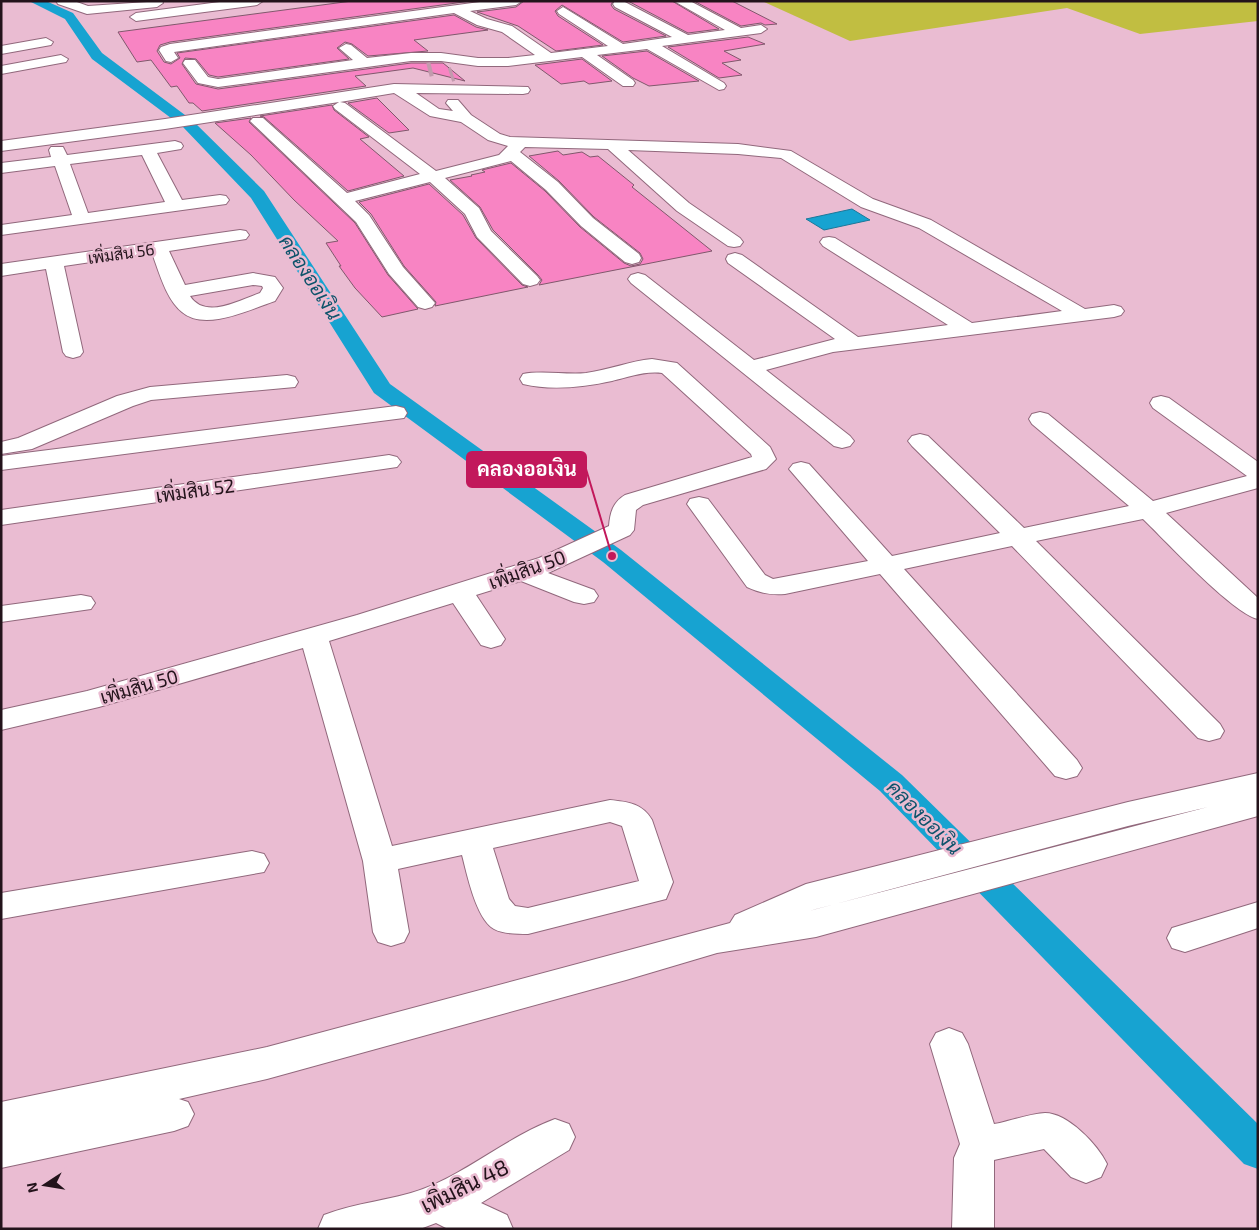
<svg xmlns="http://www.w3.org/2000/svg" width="1259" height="1230" font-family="'Exo 2',Sarabun,sans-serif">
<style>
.green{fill:#c1be41}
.water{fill:#17a3d1;stroke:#1b789a}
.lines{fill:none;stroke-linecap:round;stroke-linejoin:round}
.canal{fill:#17a3d1;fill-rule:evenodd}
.building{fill:#f884c3;stroke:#80586c}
.minor-tunnel{stroke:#c29aad;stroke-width:14;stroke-dasharray:14 7;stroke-linecap:butt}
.minor-casing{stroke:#91687c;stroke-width:2}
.minor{fill:#fff;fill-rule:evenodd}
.labels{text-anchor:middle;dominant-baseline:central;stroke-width:5;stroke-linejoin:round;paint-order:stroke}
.far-street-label{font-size:16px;fill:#23131b;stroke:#eabcd2}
.street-label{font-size:19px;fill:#23131b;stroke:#eabcd2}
.water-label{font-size:20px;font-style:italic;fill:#0e536b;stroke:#eabcd2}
.near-street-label{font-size:22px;fill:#23131b;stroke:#eabcd2}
.leader{fill:none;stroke:#c2185b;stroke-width:2}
.callout-dot{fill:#c2185b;stroke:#eabcd2;stroke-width:2}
.callout{fill:#c2185b;stroke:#c2185b;stroke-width:2}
.callout-label{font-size:20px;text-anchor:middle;font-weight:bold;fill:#fff}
</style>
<rect width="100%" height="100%" fill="#eabcd2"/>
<path class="green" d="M 762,1 L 1258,1 L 1258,21 L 1140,34 L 1067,8 L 850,41 Z"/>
<path class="water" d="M 852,209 L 870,220 L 824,230 L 806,219 Z"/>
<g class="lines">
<path class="canal" d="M 29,1 L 46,1 L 73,13 L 102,53 L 193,121 L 264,191 L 390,384 L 621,550 L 902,775 L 1258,1124 L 1258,1169 L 1244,1164 L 880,791 L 603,562 L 374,393 L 251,198 L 183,127 L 92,59 L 65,19 Z"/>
</g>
<g class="building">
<path d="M 352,1 L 471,1 L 170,42 L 160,45 L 157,51 L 164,62 L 171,64 L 180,58 L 177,53 L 454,15 L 476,27 L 488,30 L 414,40 L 428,51 L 368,56 L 352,44 L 345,42 L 337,48 L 349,59 L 218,77 L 209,75 L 196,59 L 185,58 L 182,64 L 196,84 L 218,89 L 411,63 L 443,63 L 465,81 L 413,68 L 355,76 L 366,86 L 202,111 L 193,103 L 189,103 L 177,86 L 171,87 L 151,60 L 137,62 L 118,32 Z"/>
<path d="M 524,1 L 613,1 L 611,5 L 614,9 L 666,36 L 623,42 L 562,5 L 555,11 L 558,16 L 603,45 L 556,51 L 518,26 L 477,12 L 516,7 Z"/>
<path d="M 628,1 L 672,1 L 719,29 L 688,33 Z"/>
<path d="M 694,1 L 732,1 L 777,24 L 765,25 L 761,23 L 741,26 Z"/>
<path d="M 748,37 L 765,44 L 724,51 L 741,60 L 722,63 L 742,75 L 719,78 L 668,47 Z"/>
<path d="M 647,51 L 699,81 L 649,86 L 633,78 L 602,56 Z"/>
<path d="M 582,59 L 612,81 L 589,84 L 584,81 L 561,84 L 535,65 Z"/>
<path d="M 377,98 L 409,130 L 389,133 L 348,103 Z"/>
<path d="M 332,105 L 334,110 L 369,137 L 360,139 L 404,176 L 348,191 L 264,117 L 260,116 Z"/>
<path d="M 251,118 L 249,122 L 355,223 L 388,275 L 418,309 L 382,317 L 355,288 L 339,266 L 341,266 L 326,243 L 338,241 L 294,200 L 251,155 L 215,123 Z"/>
<path d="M 558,151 L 563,155 L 582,152 L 590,157 L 598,156 L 634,185 L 632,187 L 712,251 L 539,285 L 542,280 L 538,275 L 493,230 L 480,207 L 450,180 L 472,176 L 471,175 L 485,172 L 482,170 L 511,163 L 545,191 L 580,227 L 624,263 L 631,266 L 640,264 L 643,259 L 640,253 L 594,217 L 559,181 L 529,156 Z"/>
<path d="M 429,184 L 463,215 L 476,238 L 522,285 L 528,287 L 435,306 L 436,302 L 404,266 L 371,214 L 359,202 Z"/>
</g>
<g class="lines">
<g class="minor-tunnel">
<path d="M 428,70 L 432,69"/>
<path d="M 450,75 L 453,74"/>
</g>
<defs>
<g id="minor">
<path d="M 56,1 L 74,1 L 88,6 L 162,1 L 163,3 L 157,7 L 87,14 L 58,4 Z"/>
<path d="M 227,1 L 263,1 L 257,5 L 136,21 L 130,17 L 136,13 Z"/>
<path d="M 487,1 L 522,1 L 516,5 L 470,11 L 487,19 L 512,26 L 551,53 L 608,46 L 559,14 L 557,11 L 563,7 L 623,44 L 672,37 L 615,7 L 613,4 L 615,1 L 623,1 L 688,35 L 725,30 L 674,1 L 690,1 L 741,28 L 761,25 L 767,29 L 761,33 L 662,46 L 724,83 L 726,86 L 724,89 L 719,90 L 647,49 L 597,55 L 633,80 L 635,83 L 633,86 L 623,86 L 582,57 L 508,66 L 478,66 L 441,61 L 411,61 L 218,87 L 198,83 L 183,63 L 185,60 L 195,60 L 208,77 L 218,79 L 353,60 L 339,48 L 346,44 L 351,45 L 367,58 L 411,53 L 441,53 L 478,58 L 508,58 L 535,55 L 502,32 L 477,25 L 454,13 L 174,52 L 178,58 L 171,62 L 166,61 L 159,50 L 161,47 L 170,44 Z"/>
<path d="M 46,38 L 53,42 L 51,45 L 1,54 L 1,46 Z"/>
<path d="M 61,55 L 68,59 L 66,62 L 1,74 L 1,66 Z"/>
<path d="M 394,84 L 528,87 L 530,90 L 528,93 L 523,94 L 416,93 L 439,109 L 453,111 L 446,103 L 448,100 L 458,100 L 471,115 L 500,134 L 510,137 L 738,144 L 791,151 L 873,199 L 931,220 L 1085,309 L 1114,305 L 1121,307 L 1124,311 L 1121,315 L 1114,317 L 833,352 L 766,370 L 850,436 L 854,441 L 850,446 L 842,448 L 834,446 L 631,283 L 628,279 L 631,275 L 638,273 L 645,275 L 754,360 L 835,339 L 728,263 L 726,259 L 728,255 L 735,253 L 742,255 L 858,337 L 948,325 L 823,246 L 820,242 L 823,238 L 829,237 L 835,238 L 972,323 L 1062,311 L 919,228 L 861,207 L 781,158 L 738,154 L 628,150 L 689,203 L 740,238 L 743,242 L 740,246 L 734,247 L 728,246 L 677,211 L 608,149 L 525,147 L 520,152 L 558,182 L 593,218 L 639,254 L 641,258 L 639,262 L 632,264 L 625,262 L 581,226 L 546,190 L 511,161 L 445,178 L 479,208 L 491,231 L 537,276 L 540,280 L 537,284 L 530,286 L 523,284 L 477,237 L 465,214 L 430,182 L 355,201 L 369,215 L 403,267 L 435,303 L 432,307 L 425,309 L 418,307 L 389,274 L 356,222 L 250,121 L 253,118 L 263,118 L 347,193 L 420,174 L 335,109 L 333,106 L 339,102 L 165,129 L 1,151 L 1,141 L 165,119 ZM 394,93 L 430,116 L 461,122 L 488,140 L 508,146 L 499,155 L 436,171 L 345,103 L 340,102 Z"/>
<path d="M 175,141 L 181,143 L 183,146 L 181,149 L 157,153 L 182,200 L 220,195 L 226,196 L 229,200 L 226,204 L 1,235 L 1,225 L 72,215 L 55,166 L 1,173 L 1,163 L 51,157 L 49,150 L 51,147 L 63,147 L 67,155 ZM 142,155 L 165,202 L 88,213 L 70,164 Z"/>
<path d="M 240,230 L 246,231 L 249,235 L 246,239 L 169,251 L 185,285 L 253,273 L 275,277 L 283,288 L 275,301 C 251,309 205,332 182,312 C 166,299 159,272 152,253 L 64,266 L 83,352 L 80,356 L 73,358 L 66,356 L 63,352 L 46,269 L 1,276 L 1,264 ZM 253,285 L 262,286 L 263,288 L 260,293 C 240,300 205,320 190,296 Z"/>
<path d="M 652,359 L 677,363 L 770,447 L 776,459 L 766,469 L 643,505 L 636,510 L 634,530 L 630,535 L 548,573 L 594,590 L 598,596 L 594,602 L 584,604 L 574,602 L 521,581 L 476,595 L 505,639 L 501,645 L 491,648 L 481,645 L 453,603 L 329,641 L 392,846 L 610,800 C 628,802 642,803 652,820 L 673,882 L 666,899 L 528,934 C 517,934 503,934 494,929 C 476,919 467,874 462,855 L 398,869 L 409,932 L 404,942 L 391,946 L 378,942 L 373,932 L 363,861 L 303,648 L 99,707 L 1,730 L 1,710 L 87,691 L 357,615 L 539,558 L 609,526 C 610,513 613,502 625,495 L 752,457 L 751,454 L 662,373 C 644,371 629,377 612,381 C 584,387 552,391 523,384 L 520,379 L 523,374 C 541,370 567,375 586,373 C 609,370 630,361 652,359 ZM 610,822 L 622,826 L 639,881 L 528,908 L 515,906 L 509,899 L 493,848 Z"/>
<path d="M 287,375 L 295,377 L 298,382 L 295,387 L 151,400 L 133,406 L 32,449 L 1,454 L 1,442 L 18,438 L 117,396 L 150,387 Z"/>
<path d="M 1161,396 L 1169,398 L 1258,462 L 1258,488 L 1166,513 L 1258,598 L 1258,619 C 1232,613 1166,541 1143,519 L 1036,541 L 1220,724 L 1224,731 L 1220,738 L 1209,741 L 1198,738 L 1012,546 L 904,569 L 1077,760 L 1082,768 L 1077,776 L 1066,779 L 1055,776 L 880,574 L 785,594 C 770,595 760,593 747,587 L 687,504 L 690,499 L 699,497 L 708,499 L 765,575 L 773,579 L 868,561 L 789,469 L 793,464 L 801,462 L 809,464 L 892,556 L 1000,533 L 912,446 L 908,441 L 912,436 L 920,434 L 928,436 L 1024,528 L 1129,506 L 1032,424 L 1029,419 L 1032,414 L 1040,412 L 1048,414 L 1153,501 L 1247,476 L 1153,408 L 1150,403 L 1153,398 Z"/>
<path d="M 396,406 L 404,408 L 407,413 L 404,418 L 1,470 L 1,456 Z"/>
<path d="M 389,455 L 397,457 L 401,462 L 397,467 L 1,525 L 1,510 Z"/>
<path d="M 81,595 L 91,597 L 95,603 L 91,609 L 1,622 L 1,606 Z"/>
<path d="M 1258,773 L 1258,816 L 816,937 L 717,953 L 626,980 L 267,1079 L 179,1099 L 188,1102 L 194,1114 L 188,1126 L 174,1131 L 1,1168 L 1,1102 L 267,1047 L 730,923 L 735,915 L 806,884 L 1128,802 ZM 1208,807 L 816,909 L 809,911 L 1128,826 Z"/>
<path d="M 252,851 L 264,854 L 269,863 L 264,872 L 1,919 L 1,893 Z"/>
<path d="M 1258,902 L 1258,928 L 1185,952 L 1172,948 L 1167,938 L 1172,928 Z"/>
<path d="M 949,1028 L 962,1033 L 968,1044 L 994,1124 C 1010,1121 1029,1114 1045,1113 C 1068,1113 1098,1145 1107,1164 L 1101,1177 L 1086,1183 L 1071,1177 L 1044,1149 L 994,1160 L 994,1229 L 952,1229 L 954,1158 L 960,1144 L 930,1044 L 936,1033 Z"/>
<path d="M 555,1119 L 569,1124 L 575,1137 L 569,1150 L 481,1203 L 507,1215 L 513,1229 L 448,1229 L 436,1223 L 420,1229 L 318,1229 L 324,1215 C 356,1202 391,1201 423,1189 C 470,1171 509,1136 555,1119 Z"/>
</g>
</defs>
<use href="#minor" class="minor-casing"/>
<use href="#minor" class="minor"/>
</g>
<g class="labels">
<g class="far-street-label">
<text transform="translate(121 253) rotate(-8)">เพิ่มสิน 56</text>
</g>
<g class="street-label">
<text transform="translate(195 490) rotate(-8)">เพิ่มสิน 52</text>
<text transform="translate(527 569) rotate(-20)">เพิ่มสิน 50</text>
<text transform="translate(139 686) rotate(-16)">เพิ่มสิน 50</text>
</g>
<g class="water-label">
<text transform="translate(311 277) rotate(57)">คลองออเงิน</text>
<text transform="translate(925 817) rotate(45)">คลองออเงิน</text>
</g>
<g class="near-street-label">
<text transform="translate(464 1185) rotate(-26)">เพิ่มสิน 48</text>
</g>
</g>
<path class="leader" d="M612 556L586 469"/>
<circle class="callout-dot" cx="612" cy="556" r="5"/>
<rect class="callout" x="467" y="452" width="119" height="35" rx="5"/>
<g class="callout-label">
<text x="527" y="476">คลองออเงิน</text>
</g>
<rect width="1259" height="1230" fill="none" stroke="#23131b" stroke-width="5"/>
<g transform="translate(45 1185) rotate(258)" stroke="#eabcd2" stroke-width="4" paint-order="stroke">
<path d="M0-4L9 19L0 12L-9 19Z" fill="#23131b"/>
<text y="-8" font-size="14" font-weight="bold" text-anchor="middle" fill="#23131b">N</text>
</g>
</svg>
